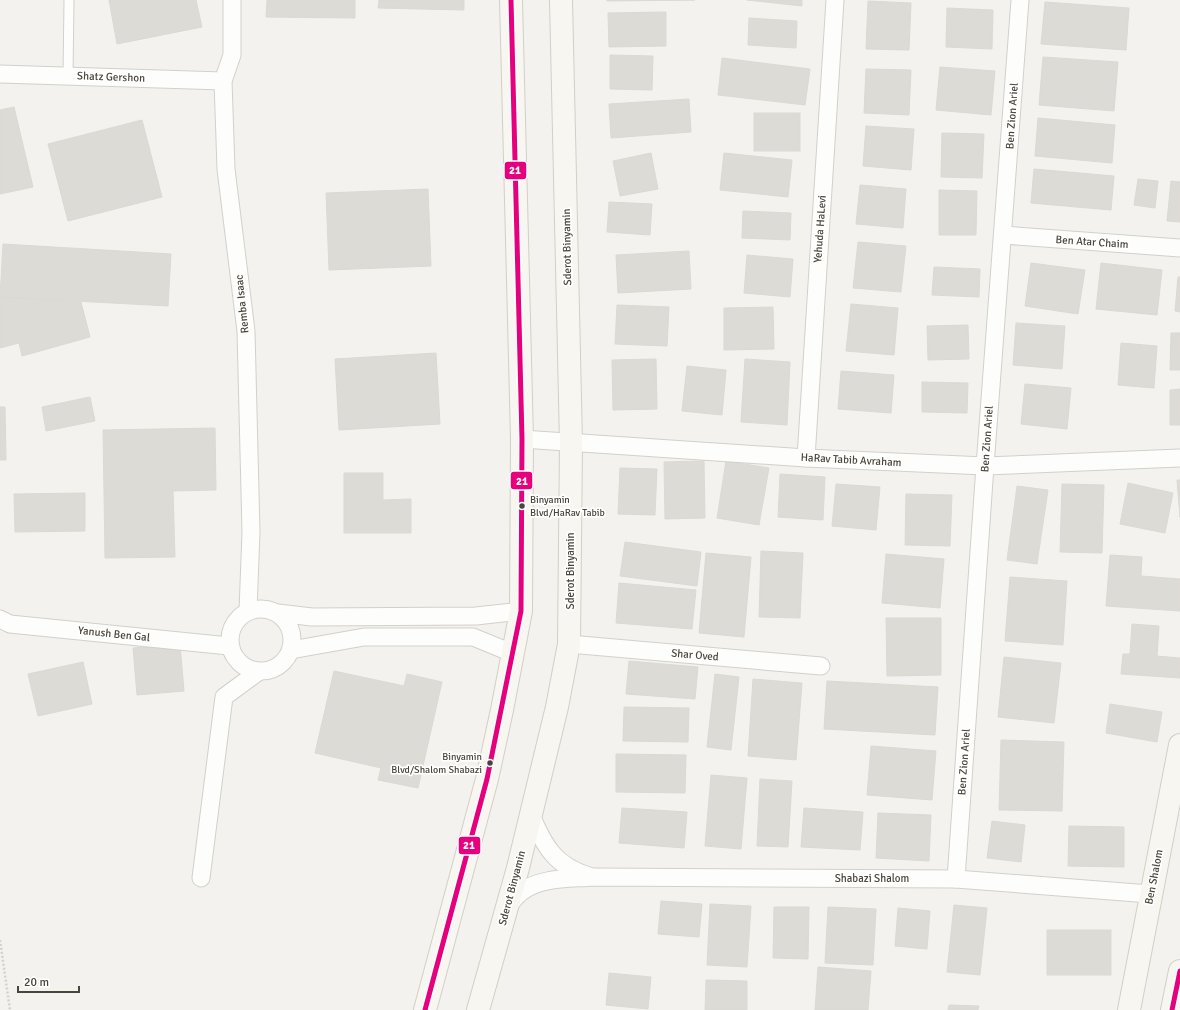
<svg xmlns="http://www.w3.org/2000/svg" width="1180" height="1010" font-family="Signika,sans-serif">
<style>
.building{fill:#dddbd6;stroke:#dcd9d4}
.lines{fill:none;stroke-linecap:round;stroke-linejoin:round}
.service-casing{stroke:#d2d0cb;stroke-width:11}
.minor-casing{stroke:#d2d0cb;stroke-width:19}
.secondary-casing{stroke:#d2cfc5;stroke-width:24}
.path{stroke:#d3d2cc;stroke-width:2.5;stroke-dasharray:2 2;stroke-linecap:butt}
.service{stroke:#fdfdfc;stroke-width:9}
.minor{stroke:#fdfdfc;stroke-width:17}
.secondary{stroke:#f7f6f1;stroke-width:22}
.bus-1-casing{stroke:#fff;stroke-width:8}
.bus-1{stroke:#e5007d;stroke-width:5}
.bus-dot{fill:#4a4539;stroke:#fff;stroke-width:1.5}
.labels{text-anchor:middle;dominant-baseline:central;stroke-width:3.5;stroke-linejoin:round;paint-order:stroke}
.bus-label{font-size:10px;fill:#4a4539;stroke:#fff;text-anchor:start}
.street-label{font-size:11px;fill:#4a4539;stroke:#fff}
.line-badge{stroke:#fff;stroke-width:1.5}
.badge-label{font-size:11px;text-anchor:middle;font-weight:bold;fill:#fff}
</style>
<rect width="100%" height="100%" fill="#f4f2ee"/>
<g class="building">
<path d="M 109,0 L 196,0 L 202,27 L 117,44 Z"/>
<path d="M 267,0 L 355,0 L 355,18 L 266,17 Z"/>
<path d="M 379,0 L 464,0 L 464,10 L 378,8 Z"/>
<path d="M 607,0 L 695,0 L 607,1 Z"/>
<path d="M 747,0 L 802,0 L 802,6 Z"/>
<path d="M 868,1 L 911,3 L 909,50 L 866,49 Z"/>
<path d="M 1045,2 L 1129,8 L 1126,50 L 1041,44 Z"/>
<path d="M 947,8 L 993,10 L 992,49 L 946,47 Z"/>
<path d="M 666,12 L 666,46 L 609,47 L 608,13 Z"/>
<path d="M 749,18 L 797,21 L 796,48 L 748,45 Z"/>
<path d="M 610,55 L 653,56 L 652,90 L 610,89 Z"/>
<path d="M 1043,57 L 1118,62 L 1114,111 L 1039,105 Z"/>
<path d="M 722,58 L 810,69 L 805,105 L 718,95 Z"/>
<path d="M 940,67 L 995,71 L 991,115 L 936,110 Z"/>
<path d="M 866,69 L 911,70 L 909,115 L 864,113 Z"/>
<path d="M 689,99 L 691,132 L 611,138 L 609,104 Z"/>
<path d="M 14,107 L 33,187 L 0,194 L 0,110 Z"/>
<rect x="754" y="113" width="46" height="38"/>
<path d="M 1038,118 L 1115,125 L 1112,163 L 1035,156 Z"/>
<path d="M 142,120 L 162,197 L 68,221 L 48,144 Z"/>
<path d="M 866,126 L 914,129 L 911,170 L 863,166 Z"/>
<path d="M 942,133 L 984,134 L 982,178 L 941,177 Z"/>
<path d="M 651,153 L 658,189 L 620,196 L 613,161 Z"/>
<path d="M 724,153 L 792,160 L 788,197 L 720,190 Z"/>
<path d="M 1034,169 L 1114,176 L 1111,210 L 1031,203 Z"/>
<path d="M 1138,179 L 1158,181 L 1155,208 L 1134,205 Z"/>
<path d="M 1171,181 L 1180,182 L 1180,222 L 1167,221 Z"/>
<path d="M 860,185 L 906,189 L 903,228 L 856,224 Z"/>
<path d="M 428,189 L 431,266 L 329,270 L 326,193 Z"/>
<path d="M 939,190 L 977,191 L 976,235 L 939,235 Z"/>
<path d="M 609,202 L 652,204 L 650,235 L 607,232 Z"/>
<path d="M 743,211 L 791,213 L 790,240 L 742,238 Z"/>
<path d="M 858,242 L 906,246 L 901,292 L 853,288 Z"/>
<path d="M 3,244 L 171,254 L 168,306 L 0,297 Z"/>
<path d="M 689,251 L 691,289 L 618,293 L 616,255 Z"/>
<path d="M 747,255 L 793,259 L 790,297 L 744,293 Z"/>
<path d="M 1031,263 L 1085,270 L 1078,314 L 1025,306 Z"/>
<path d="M 1101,263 L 1162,270 L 1157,315 L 1096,309 Z"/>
<path d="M 934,267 L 980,269 L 979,297 L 932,295 Z"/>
<path d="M 1178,277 L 1180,277 L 1180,312 L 1175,311 Z"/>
<path d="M 0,297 L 81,302 L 90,337 L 22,356 L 19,343 L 0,348 Z"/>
<path d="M 851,304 L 898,308 L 894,355 L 846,351 Z"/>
<path d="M 617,305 L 669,307 L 667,346 L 615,344 Z"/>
<path d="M 773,307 L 774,349 L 724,350 L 724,308 Z"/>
<path d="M 1016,323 L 1065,326 L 1062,369 L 1013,365 Z"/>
<path d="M 968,325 L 969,359 L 928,360 L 927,326 Z"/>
<path d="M 1171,333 L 1180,333 L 1180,370 L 1170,370 Z"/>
<path d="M 1121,343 L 1157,346 L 1154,388 L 1118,385 Z"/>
<path d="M 436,353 L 440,424 L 339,430 L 335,359 Z"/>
<path d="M 656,359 L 657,409 L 613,410 L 612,360 Z"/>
<path d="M 745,359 L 790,362 L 787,425 L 741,422 Z"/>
<path d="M 687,366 L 726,370 L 722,415 L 682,411 Z"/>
<path d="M 841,371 L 894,375 L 891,413 L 838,409 Z"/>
<path d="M 922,382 L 968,383 L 967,413 L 922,412 Z"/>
<path d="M 1025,384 L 1071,388 L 1067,429 L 1021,424 Z"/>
<path d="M 1180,389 L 1180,425 L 1170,425 L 1170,390 Z"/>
<path d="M 90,397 L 95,421 L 46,431 L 42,407 Z"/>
<path d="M 0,407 L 5,407 L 6,460 L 0,460 Z"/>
<path d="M 215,428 L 216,490 L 173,491 L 175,557 L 105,558 L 103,430 Z"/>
<path d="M 704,461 L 705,518 L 665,519 L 664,462 Z"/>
<path d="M 726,461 L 769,468 L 759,525 L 717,518 Z"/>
<path d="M 620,468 L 657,469 L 655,515 L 618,514 Z"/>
<path d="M 344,473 L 383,473 L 383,500 L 411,499 L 411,533 L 344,533 Z"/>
<path d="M 780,474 L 825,477 L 823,520 L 778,517 Z"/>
<path d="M 1177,480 L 1180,480 L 1180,517 Z"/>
<path d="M 1128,483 L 1173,493 L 1165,533 L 1120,524 Z"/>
<path d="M 836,484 L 880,487 L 876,530 L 832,526 Z"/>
<path d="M 1062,484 L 1104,485 L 1102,553 L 1060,552 Z"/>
<path d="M 1017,486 L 1048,490 L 1037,564 L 1007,560 Z"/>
<path d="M 85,493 L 85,531 L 15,532 L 14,494 Z"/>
<path d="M 906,494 L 952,495 L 950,546 L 905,545 Z"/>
<path d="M 625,542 L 701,552 L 697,586 L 620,576 Z"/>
<path d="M 761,551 L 803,553 L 800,618 L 759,617 Z"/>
<path d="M 706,553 L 751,557 L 744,637 L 699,633 Z"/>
<path d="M 886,554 L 944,559 L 940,608 L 882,603 Z"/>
<path d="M 1110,555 L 1142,557 L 1141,576 L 1180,579 L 1180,611 L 1106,606 Z"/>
<path d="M 1010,577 L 1067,581 L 1063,645 L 1005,641 Z"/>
<path d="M 619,583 L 696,590 L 692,629 L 616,623 Z"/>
<path d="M 886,618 L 941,618 L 941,675 L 887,676 Z"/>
<path d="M 1132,624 L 1159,626 L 1157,656 L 1180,658 L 1180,678 L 1121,674 L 1123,654 L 1130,654 Z"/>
<path d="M 180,644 L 184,691 L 137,695 L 133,648 Z"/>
<path d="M 1004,657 L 1061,663 L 1054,723 L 998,717 Z"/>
<path d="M 629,661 L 698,667 L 695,699 L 626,694 Z"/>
<path d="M 83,662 L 92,704 L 38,716 L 28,674 Z"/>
<path d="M 334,671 L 404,686 L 407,674 L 442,682 L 418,788 L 378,780 L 381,768 L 315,753 Z"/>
<path d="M 715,674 L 739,677 L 731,750 L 707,747 Z"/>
<path d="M 753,679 L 802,683 L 796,760 L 748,756 Z"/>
<path d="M 827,681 L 938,687 L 935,735 L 824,729 Z"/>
<path d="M 1110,704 L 1162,712 L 1157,742 L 1106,733 Z"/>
<path d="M 624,707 L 689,708 L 688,742 L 623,741 Z"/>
<path d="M 1001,740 L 1064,742 L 1062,811 L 999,810 Z"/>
<path d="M 871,746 L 936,751 L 932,800 L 867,795 Z"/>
<path d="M 616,754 L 686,755 L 685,793 L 616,792 Z"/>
<path d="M 711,775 L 747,778 L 741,849 L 705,846 Z"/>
<path d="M 760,779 L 792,781 L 788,847 L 757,846 Z"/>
<path d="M 622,808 L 687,812 L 684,848 L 619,843 Z"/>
<path d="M 804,808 L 863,812 L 860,850 L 801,847 Z"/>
<path d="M 878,813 L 931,815 L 929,861 L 876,858 Z"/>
<path d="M 992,821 L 1025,825 L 1021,862 L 987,858 Z"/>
<path d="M 1069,826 L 1124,827 L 1124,867 L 1068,866 Z"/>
<path d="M 661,901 L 702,904 L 699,937 L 658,934 Z"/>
<path d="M 710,904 L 751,906 L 747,967 L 707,965 Z"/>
<path d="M 954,905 L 987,908 L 980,975 L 947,972 Z"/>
<path d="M 774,907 L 809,907 L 808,959 L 773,958 Z"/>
<path d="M 828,907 L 876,909 L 873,965 L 825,963 Z"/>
<path d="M 898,908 L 930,911 L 927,949 L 895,946 Z"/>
<rect x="1047" y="930" width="64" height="45"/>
<path d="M 818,967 L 871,971 L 868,1010 L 815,1010 Z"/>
<path d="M 609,973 L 651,977 L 648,1009 L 606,1005 Z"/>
<path d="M 706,980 L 747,981 L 747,1010 L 705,1010 Z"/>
<path d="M 949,1005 L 979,1006 L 978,1010 L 948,1010 Z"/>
</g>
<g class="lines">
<defs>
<path id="service" d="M 68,76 L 69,0"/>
<g id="minor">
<path d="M 232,0 L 232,55 L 223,81 L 226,169 L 246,331 L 251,532 L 248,611"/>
<path d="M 0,74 L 223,81"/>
<path d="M 1003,235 L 1180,248"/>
<path d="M 522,439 L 806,458 L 985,466 L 1180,458"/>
<path d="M 806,458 L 835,0"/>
<circle cx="261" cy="640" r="31"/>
<path d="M 278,613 L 312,617 L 476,616 L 521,611"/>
<path d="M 0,619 L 10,624 L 229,646"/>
<path d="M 569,644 L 821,666"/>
<path d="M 291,650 L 364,637 L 473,637 L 512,653"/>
<path d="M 531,815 C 544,846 555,866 589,876"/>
<path d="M 201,878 L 224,697 L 258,672"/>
<path d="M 956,879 L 985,466 L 1020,0"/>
<path d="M 507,907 C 511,903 515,897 520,893 C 539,877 569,879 593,877 L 956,879 L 1150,894"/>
</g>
<g id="secondary">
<path d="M 425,1010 L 487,779 L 502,710 L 521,611 L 522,439 L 511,0"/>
<path d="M 478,1010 L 518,868 L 557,707 L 569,644 L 571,443 L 561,0"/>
<path d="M 1129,1010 L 1180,745"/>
<path d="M 1172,1010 L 1180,971"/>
</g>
</defs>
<use href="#service" class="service-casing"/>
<use href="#minor" class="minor-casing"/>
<use href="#secondary" class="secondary-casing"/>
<path class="path" d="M 0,940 L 10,1010"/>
<use href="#service" class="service"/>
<use href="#minor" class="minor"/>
<use href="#secondary" class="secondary"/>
<defs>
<g id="bus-1">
<path d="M 425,1010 L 487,779 L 521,611 L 522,439 L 511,0"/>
<path d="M 1172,1010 L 1180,971"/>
</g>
</defs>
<use href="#bus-1" class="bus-1-casing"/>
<use href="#bus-1" class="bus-1"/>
</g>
<g class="bus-dot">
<circle cx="522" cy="506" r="3.5"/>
<circle cx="490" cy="763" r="3.5"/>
</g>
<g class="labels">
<g class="bus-label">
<text x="530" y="500">Binyamin<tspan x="530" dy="13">Blvd/HaRav Tabib</tspan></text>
<text x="482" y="757" text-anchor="end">Binyamin<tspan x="482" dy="13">Blvd/Shalom Shabazi</tspan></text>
</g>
<g class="street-label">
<text transform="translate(111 77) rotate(2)">Shatz Gershon</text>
<text transform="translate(1012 116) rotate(-86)">Ben Zion Ariel</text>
<text transform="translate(820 229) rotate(-86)">Yehuda HaLevi</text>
<text transform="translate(1092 242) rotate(4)">Ben Atar Chaim</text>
<text transform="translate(567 247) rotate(-91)">Sderot Binyamin</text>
<text transform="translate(242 304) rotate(-96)">Remba Isaac</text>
<text transform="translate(987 439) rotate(-86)">Ben Zion Ariel</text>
<text transform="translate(851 460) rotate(3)">HaRav Tabib Avraham</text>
<text transform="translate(570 571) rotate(-90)">Sderot Binyamin</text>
<text transform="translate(114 634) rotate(6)">Yanush Ben Gal</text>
<text transform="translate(695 655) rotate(5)">Shar Oved</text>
<text transform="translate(964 762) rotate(-86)">Ben Zion Ariel</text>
<text transform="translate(1154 877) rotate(-79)">Ben Shalom</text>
<text x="872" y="878">Shabazi Shalom</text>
<text transform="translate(512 888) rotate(-75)">Sderot Binyamin</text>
</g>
</g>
<g class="line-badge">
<rect x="504" y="161" width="23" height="19" rx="4" fill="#e5007d"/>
<rect x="510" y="471" width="23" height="19" rx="4" fill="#e5007d"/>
<rect x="458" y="836" width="23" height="19" rx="4" fill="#e5007d"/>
</g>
<g class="badge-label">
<text x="515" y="174">21</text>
<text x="522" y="485">21</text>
<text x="469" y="849">21</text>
</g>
<path d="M18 986v6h61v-6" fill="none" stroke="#4a4539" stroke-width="2"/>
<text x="24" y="986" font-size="12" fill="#4a4539" stroke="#ffffff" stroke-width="3" paint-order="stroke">20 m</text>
</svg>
